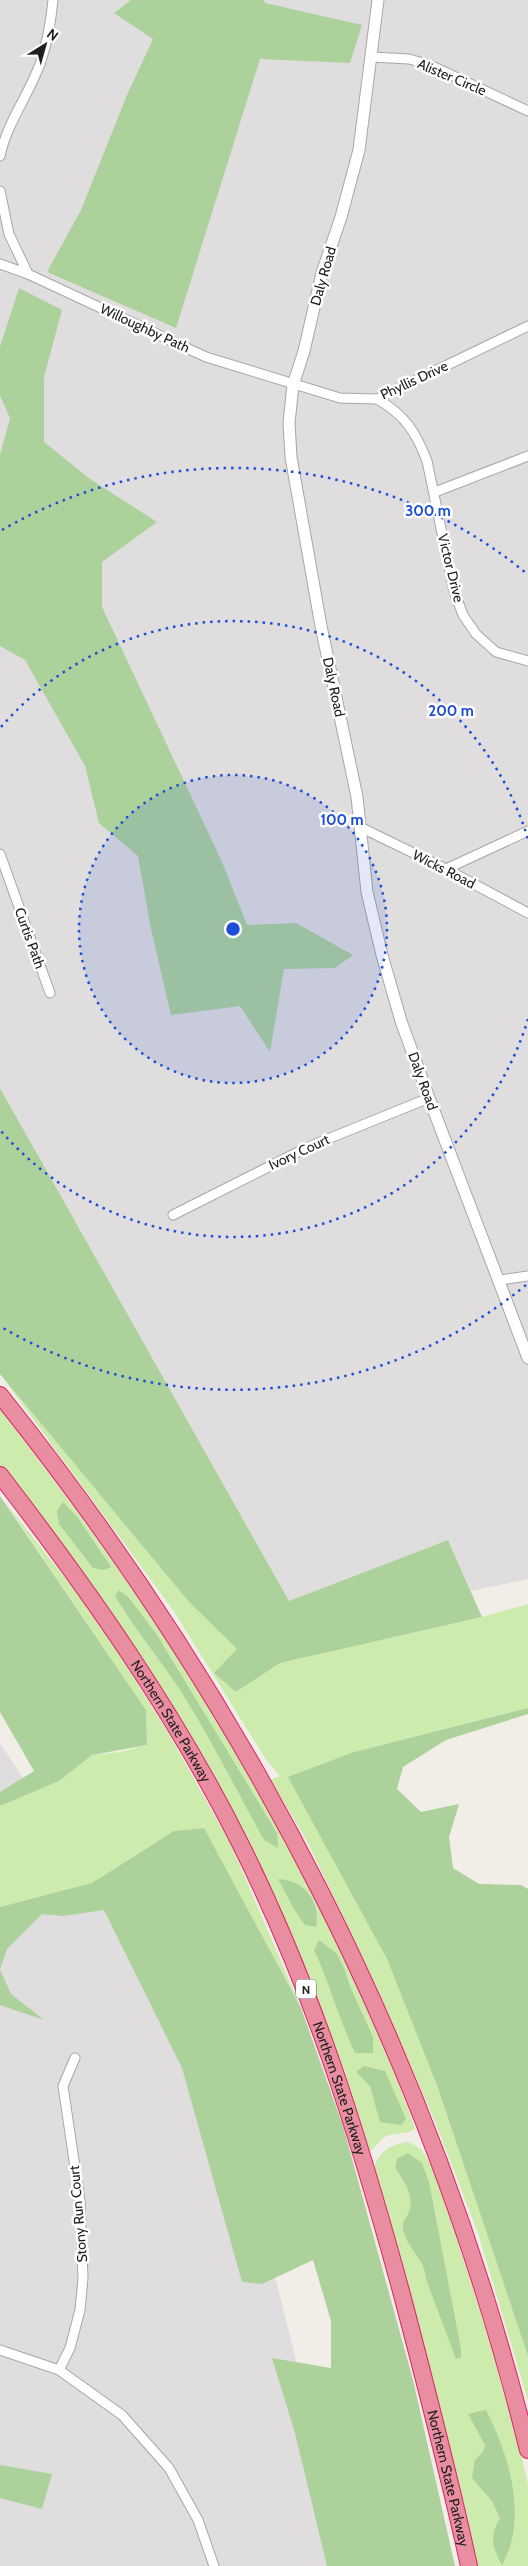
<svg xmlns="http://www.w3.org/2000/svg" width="528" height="2566" font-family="Cabin,sans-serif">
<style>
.residential{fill:#dfdddd}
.grass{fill:#ccebad}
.forest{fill:#acd19b}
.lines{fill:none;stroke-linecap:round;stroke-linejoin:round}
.minor-casing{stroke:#a7a7a7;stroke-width:11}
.tertiary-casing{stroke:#a7a7a7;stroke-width:13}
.motorway-casing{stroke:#de2467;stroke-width:18}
.minor{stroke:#fff;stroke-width:9}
.tertiary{stroke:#fff;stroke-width:11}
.motorway{stroke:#e98ea0;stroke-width:16}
.ring{fill:none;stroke:#1d4ed8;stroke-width:2.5;stroke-dasharray:2.5 5}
.labels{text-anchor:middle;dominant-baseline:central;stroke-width:5;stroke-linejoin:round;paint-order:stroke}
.shield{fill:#fff;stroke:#636363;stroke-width:1}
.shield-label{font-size:12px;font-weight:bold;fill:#202020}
.street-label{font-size:14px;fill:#202020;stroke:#fff}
.centre{fill:#1d4ed8;stroke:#fff;stroke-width:2.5}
.ring-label{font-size:15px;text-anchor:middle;font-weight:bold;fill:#1d4ed8;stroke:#fff;stroke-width:5;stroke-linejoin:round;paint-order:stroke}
</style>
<rect width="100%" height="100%" fill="#f1eee7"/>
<g class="residential">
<path d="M 0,0 L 528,0 L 528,1579 L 471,1591 L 448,1540 L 289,1601 L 0,1088 Z"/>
<path d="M 0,1743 L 41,1806 L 0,1824 Z"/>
<path d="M 93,1871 L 226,2083 L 348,2566 L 0,2566 L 0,1910 Z"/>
</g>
<g class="grass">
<path d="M 0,1374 L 189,1602 L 237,1649 L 236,1692 L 280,1663 L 482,1617 L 528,1604 L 528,1708 L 354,1752 L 358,1903 L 387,1959 L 438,2088 L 528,2356 L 528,2401 L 478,2233 L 434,2119 L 376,1986 L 308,1843 L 271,1780 L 280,1776 L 265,1758 L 173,1610 Z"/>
<path d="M 0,1410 C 142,1592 270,1785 362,1997 C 381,2041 400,2084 415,2129 C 407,2135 396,2132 387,2136 C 380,2139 376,2147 369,2152 L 236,1821 L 0,1469 Z"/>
<path d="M 5,1502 L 96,1617 L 170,1736 L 231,1845 L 301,2008 L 204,1828 L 204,1818 L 203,1828 L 174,1831 L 92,1883 L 0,1907 L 0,1806 L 59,1781 L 92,1755 L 120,1752 L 147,1745 L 146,1710 Z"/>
<path d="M 408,2142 L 421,2149 L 434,2169 L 500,2372 L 522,2458 L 528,2485 L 528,2566 L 476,2566 L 374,2169 C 378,2152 391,2144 408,2142 Z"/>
</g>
<g class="forest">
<path d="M 131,0 L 264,0 L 265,3 L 362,25 L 350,63 L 260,59 L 176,328 L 47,272 L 81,210 L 127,95 L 153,39 L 114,13 Z"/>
<path d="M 19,288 L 62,310 L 44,377 L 44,442 L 90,479 L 157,522 L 102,562 L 102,607 L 222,862 L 247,925 L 296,923 L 353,955 L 335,968 L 284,969 L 270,1052 L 240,1006 L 171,1015 L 151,929 L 138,856 L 99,823 L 85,766 L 25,660 L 0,646 L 0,455 L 10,418 L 0,396 L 0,347 Z"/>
<path d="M 0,1088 L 289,1601 L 448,1540 L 482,1617 L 280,1663 L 236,1692 L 214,1673 L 237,1649 L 189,1602 L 0,1374 Z"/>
<path d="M 0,1496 L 146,1710 L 147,1745 L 92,1755 L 59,1781 L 0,1806 L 0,1792 L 34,1771 L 0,1712 Z"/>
<path d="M 63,1502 L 78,1518 L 111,1567 L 104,1570 L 93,1568 L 59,1524 L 57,1511 Z"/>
<path d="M 119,1590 L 129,1598 L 157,1635 L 277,1833 L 278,1848 L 264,1840 C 237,1791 212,1741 182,1693 C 161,1660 135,1630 115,1596 Z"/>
<path d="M 528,1708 L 528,1714 L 446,1740 L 403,1767 L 397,1789 L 421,1812 L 459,1804 L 449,1837 L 453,1868 L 479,1884 L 521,1885 L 528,1889 L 528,2356 L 438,2088 L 387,1959 L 288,1777 L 354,1752 Z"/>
<path d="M 204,1828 L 301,2008 L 343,2126 L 413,2380 L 455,2566 L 327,2566 L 295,2433 L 272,2358 L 331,2368 L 331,2321 L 313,2260 L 262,2284 L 242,2282 L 182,2068 L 104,1910 L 63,1916 L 42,1914 L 7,1949 L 0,1969 L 0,1907 L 92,1883 L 174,1831 Z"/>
<path d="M 278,1879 C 304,1880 321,1901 316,1927 L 305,1925 L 294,1909 Z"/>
<path d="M 319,1940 L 336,1953 L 344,1968 L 351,1989 L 373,2037 L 373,2053 L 355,2053 C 339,2019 330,1984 314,1950 Z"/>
<path d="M 0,1970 L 11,1994 L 44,2020 L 0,2005 Z"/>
<path d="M 364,2066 L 385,2071 L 406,2119 L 401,2125 L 380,2122 L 370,2086 L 356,2072 Z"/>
<path d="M 408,2153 L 422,2163 L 429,2182 L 461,2349 L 461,2358 L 456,2359 L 426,2279 C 425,2257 406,2249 403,2228 C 402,2221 406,2219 408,2214 C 416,2198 404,2180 395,2168 L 397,2159 Z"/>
<path d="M 486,2410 C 510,2457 528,2519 502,2565 C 492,2546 489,2538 500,2518 L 492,2501 L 472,2478 L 475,2460 L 483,2452 L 485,2445 L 468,2414 Z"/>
<path d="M 0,2465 L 52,2474 L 42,2509 L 0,2498 Z"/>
</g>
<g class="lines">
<defs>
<g id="minor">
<path d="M 372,57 L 409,59 L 430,65 L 528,111"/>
<path d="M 0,156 C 7,123 28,96 40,64 C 47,44 51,21 53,0"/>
<path d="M 0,191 L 9,234 L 28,274"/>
<path d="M 0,264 L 28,274 L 206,357 L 340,398 L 377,399 L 528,326"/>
<path d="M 377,399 C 404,414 416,432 427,461 L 454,591 L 463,615 L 476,634 L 496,652 L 528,661"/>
<path d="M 435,492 L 528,456"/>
<path d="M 360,827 L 446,869 L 528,913"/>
<path d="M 0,854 L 50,993"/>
<path d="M 446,869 L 528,831"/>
<path d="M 173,1215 L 308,1147 L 429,1098"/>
<path d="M 500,1280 L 528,1276"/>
<path d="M 0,2350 L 59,2370 L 122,2415 L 169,2468 L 198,2520 L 214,2566"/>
<path d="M 59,2370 L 70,2348 L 80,2310 L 83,2278 L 80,2201 L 63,2086 L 75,2058"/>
</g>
<path id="tertiary" d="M 378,0 L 359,150 L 341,217 L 322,273 L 304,351 L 293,385 L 289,423 L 291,457 L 321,626 L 357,797 L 367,892 L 382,955 L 401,1021 L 429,1098 L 528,1358"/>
<g id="motorway">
<path d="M 0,1395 C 248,1705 433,2062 528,2450"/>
<path id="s1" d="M 0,1475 C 90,1592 174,1711 240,1843 C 313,1989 358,2134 401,2291 C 425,2382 449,2474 469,2566"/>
</g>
</defs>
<use href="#minor" class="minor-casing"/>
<use href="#tertiary" class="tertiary-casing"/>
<use href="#motorway" class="motorway-casing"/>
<use href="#minor" class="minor"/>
<use href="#tertiary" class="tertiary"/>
<use href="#motorway" class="motorway"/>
</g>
<circle cx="233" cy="929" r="154" fill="#1d4ed8" fill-opacity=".12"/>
<g class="ring">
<circle cx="233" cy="929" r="154"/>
<path d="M528 1019A308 308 0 0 1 1 1131M1 727A308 308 0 0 1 528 839"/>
<path d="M526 1285A461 461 0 0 1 3 1328M2 530A461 461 0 0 1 526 573"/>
</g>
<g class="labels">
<rect class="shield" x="296" y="1979.5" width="20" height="19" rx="4"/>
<g class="shield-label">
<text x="306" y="1989">N</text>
</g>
<g class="street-label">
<text transform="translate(452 77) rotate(23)">Alister Circle</text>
<text transform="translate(323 276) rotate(-74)">Daly Road</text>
<text transform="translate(145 328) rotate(25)">Willoughby Path</text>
<text transform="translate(414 380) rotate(-25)">Phyllis Drive</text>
<text transform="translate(451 568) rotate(76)">Victor Drive</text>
<text transform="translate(334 687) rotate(78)">Daly Road</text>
<text transform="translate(444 869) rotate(27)">Wicks Road</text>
<text transform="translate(30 938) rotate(70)">Curtis Path</text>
<text transform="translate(423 1081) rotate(70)">Daly Road</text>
<text transform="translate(299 1152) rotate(-25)">Ivory Court</text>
<text stroke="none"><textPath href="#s1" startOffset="300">Northern State Parkway</textPath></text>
<text stroke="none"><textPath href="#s1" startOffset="705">Northern State Parkway</textPath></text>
<text transform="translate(78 2214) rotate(-95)">Stony Run Court</text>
<text stroke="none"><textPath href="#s1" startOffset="1110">Northern State Parkway</textPath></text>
</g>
</g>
<circle cx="233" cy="929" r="8" class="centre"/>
<g class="ring-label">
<text x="428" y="516">300 m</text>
<text x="451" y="716">200 m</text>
<text x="342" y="825">100 m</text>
</g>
<g transform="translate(45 45) rotate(37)" stroke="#ffffff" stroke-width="4" paint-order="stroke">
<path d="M0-4L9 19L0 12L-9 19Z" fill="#202020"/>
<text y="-8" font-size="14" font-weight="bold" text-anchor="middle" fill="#202020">N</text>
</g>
</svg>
